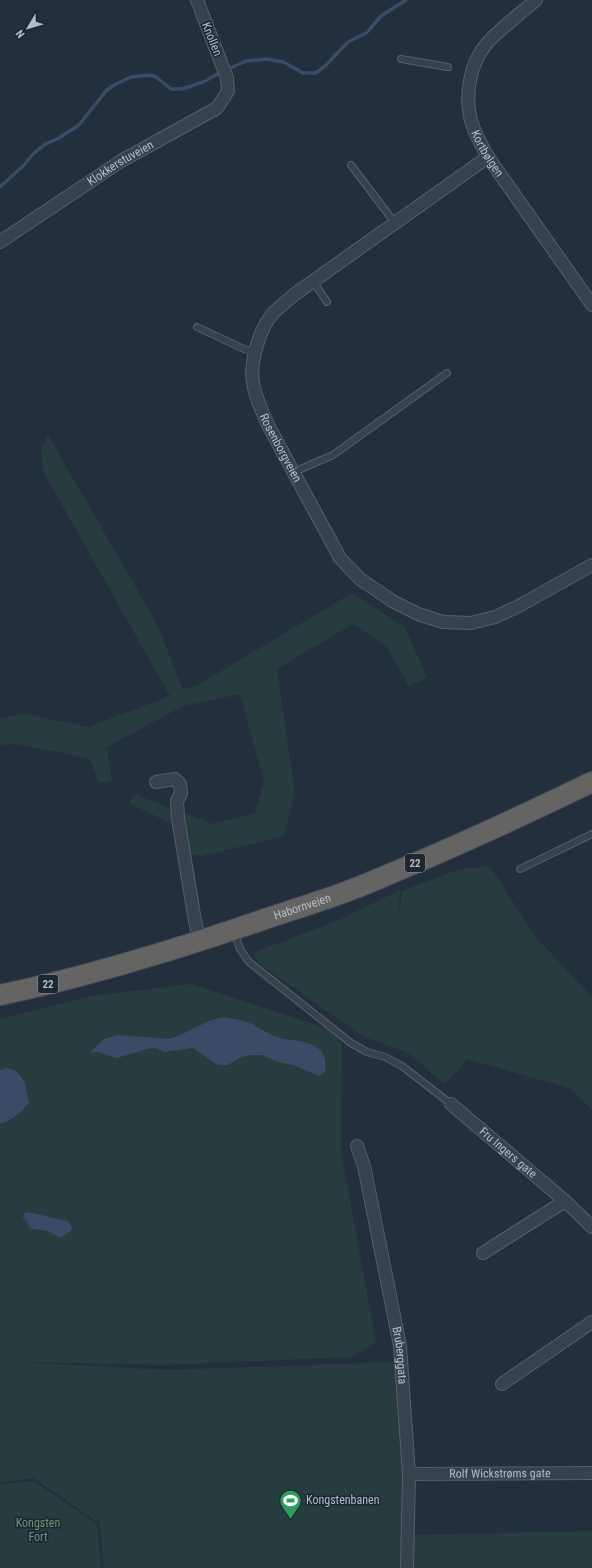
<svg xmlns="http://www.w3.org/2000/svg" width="592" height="1568" font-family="'Roboto Condensed',sans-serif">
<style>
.green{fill:#263c3f}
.water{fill:#394c67}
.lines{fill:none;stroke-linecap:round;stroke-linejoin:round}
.stream{stroke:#394c67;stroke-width:3.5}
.service-casing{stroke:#565f6c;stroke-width:8}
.minor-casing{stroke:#565f6c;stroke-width:14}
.trunk-casing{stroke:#434c59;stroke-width:22}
.service{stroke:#38414e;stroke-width:6}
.minor{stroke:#38414e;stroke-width:12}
.trunk{stroke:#656462;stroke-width:20}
.labels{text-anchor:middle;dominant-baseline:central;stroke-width:3;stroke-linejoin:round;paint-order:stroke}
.shield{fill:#1d2633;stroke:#878f9c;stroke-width:1}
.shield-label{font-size:11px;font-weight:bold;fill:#b4bcc9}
.street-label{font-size:12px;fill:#b4bcc9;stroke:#1d2633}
.poi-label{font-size:12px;fill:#b4bcc9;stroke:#1d2633;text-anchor:start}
.park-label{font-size:12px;fill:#6b9a76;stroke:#1d2633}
</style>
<rect width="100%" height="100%" fill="#242f3e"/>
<g class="green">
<path d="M 48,435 L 157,624 L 183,690 L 201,683 L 352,593 L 405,627 L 427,678 L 409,686 L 386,646 L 353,624 L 277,669 L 295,793 L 284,836 L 201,856 L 179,853 L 172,824 L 129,803 L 133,794 L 213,824 L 255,813 L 264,782 L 240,694 L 183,706 L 107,747 L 112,781 L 99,783 L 89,758 L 15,744 L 0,745 L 0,718 L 24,714 L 88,727 L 170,696 L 43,471 L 41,448 Z"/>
<path d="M 490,866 L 534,935 L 592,997 L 592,1110 L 569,1088 L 467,1059 L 445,1085 L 409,1053 L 364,1037 L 261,965 L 254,957 L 255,952 L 339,920 L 400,890 L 399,916 L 402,891 L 460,869 Z"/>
<path d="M 191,984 L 329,1029 L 342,1043 L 341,1151 L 376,1342 L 352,1357 L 164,1365 L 19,1362 L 166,1370 L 394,1362 L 404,1475 L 402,1568 L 104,1568 L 99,1523 L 33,1478 L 0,1483 L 0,1019 L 92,996 Z"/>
<path d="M 33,1481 L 97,1524 L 101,1568 L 0,1568 L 0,1485 Z"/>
<path d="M 592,1531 L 592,1568 L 409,1568 L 410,1535 Z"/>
</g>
<g class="water">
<path d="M 222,1017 C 232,1018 243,1020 252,1024 C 261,1029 270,1035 280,1038 C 292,1041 309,1040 319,1049 C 326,1055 326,1063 325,1072 L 319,1076 L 296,1066 L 275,1061 L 262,1055 L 250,1055 L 241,1057 L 228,1065 L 218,1065 L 193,1048 L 165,1052 L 155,1048 L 147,1049 L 117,1058 L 98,1052 L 89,1053 L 104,1039 L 117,1035 L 168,1039 L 178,1036 L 209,1021 Z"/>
<path d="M 7,1068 C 25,1072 26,1086 29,1103 C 21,1113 12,1120 0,1124 L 0,1070 Z"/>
<path d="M 27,1212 C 41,1214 54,1219 68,1221 L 72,1228 L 71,1231 L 61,1238 L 47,1231 L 33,1229 L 29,1227 L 27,1221 L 23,1219 L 24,1214 Z"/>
</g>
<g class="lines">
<g class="stream">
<path d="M 228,69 L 246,61 L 267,59 L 283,62 L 303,73 L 316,73 L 325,66 L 348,42 L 366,33 L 370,29 L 381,16 L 406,0"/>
<path d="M 0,187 L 24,165 L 33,154 L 38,150 L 44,145 L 59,138 L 79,125 L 106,91 L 114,85 L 131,77 L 150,75 L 156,77 L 171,89 L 182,89 L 203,82 L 221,72"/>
</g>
<defs>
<g id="service">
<path d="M 401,59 L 448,67"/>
<path d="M 351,165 L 395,223"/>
<path d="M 313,281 L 327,302"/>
<path d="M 197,327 L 244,349 L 255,352"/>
<path d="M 294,472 L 333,455 L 447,373"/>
<path d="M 520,869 L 592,834"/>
<path d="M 234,932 L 240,949 L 249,962 L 351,1043 L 367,1052 L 385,1057 L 402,1066 L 451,1104"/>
</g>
<g id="minor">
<path id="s1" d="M 536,0 C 520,14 502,27 488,42 C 469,63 464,98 472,124 C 476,136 482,146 488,157 L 592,305"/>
<path id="s2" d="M 488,157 L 295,294 C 288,300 281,306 274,312 C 268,319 262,330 259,339 C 246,375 253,391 268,425 L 340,558 L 360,579 L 394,602 L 418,614 L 443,622 L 471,623 L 495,617 L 517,607 L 592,565"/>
<path id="s3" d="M 0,242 L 121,161 L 217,108 L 228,91 L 227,78 L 197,0"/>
<path d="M 156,782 L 175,779 L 180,784 L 181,793 L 177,801 L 178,818 L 195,921 L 200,942"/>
<path id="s4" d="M 451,1104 L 565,1201 L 592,1227"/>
<path id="s5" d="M 357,1146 L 364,1166 L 400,1346 L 409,1474 L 407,1568"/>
<path d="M 483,1253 L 565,1201"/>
<path d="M 502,1384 L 592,1322"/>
<path id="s6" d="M 409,1474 L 592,1473"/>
</g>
<g id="trunk">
<path id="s7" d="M 0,995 C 90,976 178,949 265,919 C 297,908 329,899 361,886 C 439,854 516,819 592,782"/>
</g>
</defs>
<use href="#service" class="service-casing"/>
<use href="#minor" class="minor-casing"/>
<use href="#trunk" class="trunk-casing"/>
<use href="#service" class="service"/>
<use href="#minor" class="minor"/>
<use href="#trunk" class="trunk"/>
</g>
<defs>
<symbol id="stadium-pin" viewBox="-11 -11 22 30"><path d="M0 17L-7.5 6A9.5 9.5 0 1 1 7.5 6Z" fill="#2e9e5b" stroke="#1d2633"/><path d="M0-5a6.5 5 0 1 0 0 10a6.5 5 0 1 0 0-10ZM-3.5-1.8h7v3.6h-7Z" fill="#fff"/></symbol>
</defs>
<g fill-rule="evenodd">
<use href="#stadium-pin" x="278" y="1488" width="25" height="34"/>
</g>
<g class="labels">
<g class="shield">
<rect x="405" y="854" width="20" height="18" rx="3"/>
<rect x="38" y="975" width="20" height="18" rx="3"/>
</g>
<g class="shield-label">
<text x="415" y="863">22</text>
<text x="48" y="984">22</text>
</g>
<g class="street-label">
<text transform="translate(212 39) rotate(68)">Knollen</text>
<text stroke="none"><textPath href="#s1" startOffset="184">Kortbølgen</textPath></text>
<text stroke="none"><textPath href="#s3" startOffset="144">Klokkerstuveien</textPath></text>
<text stroke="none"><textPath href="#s2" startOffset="411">Rosenborgveien</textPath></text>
<text stroke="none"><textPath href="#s7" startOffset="315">Habornveien</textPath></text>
<text stroke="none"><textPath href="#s4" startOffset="75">Fru Ingers gate</textPath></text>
<text stroke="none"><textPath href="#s5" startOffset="214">Bruberggata</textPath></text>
<text stroke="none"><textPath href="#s6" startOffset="91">Rolf Wickstrøms gate</textPath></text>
</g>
<g class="poi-label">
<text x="306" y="1500">Kongstenbanen</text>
</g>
<g class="park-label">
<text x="38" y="1523">Kongsten<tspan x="38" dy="14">Fort</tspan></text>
</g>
</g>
<g transform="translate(28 28) rotate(232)" stroke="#1d2633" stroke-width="3" paint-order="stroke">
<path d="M0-3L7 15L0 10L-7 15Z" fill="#b4bcc9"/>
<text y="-6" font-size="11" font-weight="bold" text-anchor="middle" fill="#b4bcc9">N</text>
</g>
</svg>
